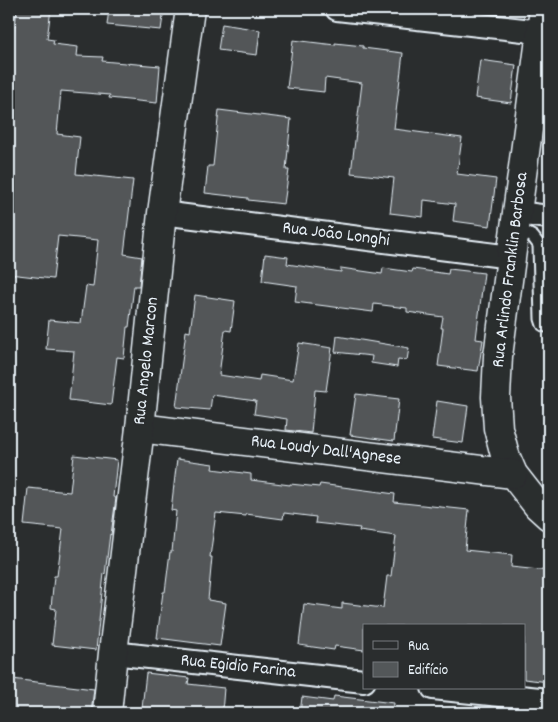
<svg xmlns="http://www.w3.org/2000/svg" width="558" height="722" font-family="Dekko,sans-serif">
<style>
.building{fill:#535759;stroke:#e8f1f8}
.lines{fill:none;stroke-linecap:round;stroke-linejoin:round}
.lane-casing{stroke:#e8f1f8;stroke-width:15}
.street-casing{stroke:#e8f1f8;stroke-width:26}
.secondary-casing{stroke:#e8f1f8;stroke-width:31}
.lane{stroke:#2a2d2e;stroke-width:11}
.street{stroke:#2a2d2e;stroke-width:22}
.secondary{stroke:#2a2d2e;stroke-width:28}
.labels{text-anchor:middle;dominant-baseline:central;stroke-width:4;stroke-linejoin:round;paint-order:stroke}
.street-label{font-size:18px;fill:#e8f1f8;stroke:#2a2d2e}
</style>
<rect width="100%" height="100%" fill="#2a2d2e"/>
<filter id="ink" filterUnits="userSpaceOnUse"><feTurbulence type="fractalNoise" baseFrequency=".02" numOctaves="2"/><feDisplacementMap in="SourceGraphic" scale="10" xChannelSelector="R" yChannelSelector="G"/><feConvolveMatrix kernelMatrix="1 2 1 2 8 2 1 2 1" color-interpolation-filters="sRGB"/></filter>
<g filter="url(#ink)">
<g class="building">
<path d="M 17,9 L 51,9 L 47,39 L 54,40 L 53,44 L 78,47 L 77,56 L 103,57 L 102,61 L 160,66 L 157,103 L 109,98 L 110,95 L 61,91 L 57,134 L 80,137 L 76,174 L 133,180 L 124,254 L 142,257 L 139,286 L 134,286 L 129,327 L 127,327 L 124,358 L 117,357 L 111,405 L 69,400 L 74,351 L 46,349 L 49,320 L 81,323 L 86,286 L 93,287 L 98,240 L 58,236 L 53,279 L 9,274 L 9,66 Z"/>
<path d="M 109,9 L 164,9 L 161,30 L 107,25 Z"/>
<path d="M 222,24 L 260,30 L 257,55 L 218,50 Z"/>
<path d="M 293,40 L 335,45 L 335,43 L 363,46 L 363,48 L 403,53 L 394,129 L 462,138 L 457,174 L 496,179 L 490,226 L 453,221 L 455,204 L 424,200 L 423,217 L 390,213 L 394,178 L 351,173 L 362,83 L 325,78 L 324,92 L 287,88 Z"/>
<path d="M 480,60 L 516,65 L 511,103 L 475,98 Z"/>
<path d="M 219,110 L 291,119 L 286,170 L 289,170 L 284,204 L 248,200 L 248,198 L 205,193 L 208,166 L 213,166 Z"/>
<path d="M 265,254 L 288,257 L 287,264 L 341,272 L 341,268 L 382,274 L 383,268 L 412,272 L 413,269 L 448,274 L 449,269 L 484,273 L 476,339 L 483,340 L 478,371 L 438,366 L 443,328 L 441,328 L 443,317 L 407,312 L 407,308 L 374,304 L 373,312 L 295,302 L 297,286 L 262,281 Z"/>
<path d="M 195,295 L 235,301 L 231,331 L 225,330 L 219,375 L 259,381 L 260,375 L 293,380 L 299,343 L 332,348 L 326,391 L 315,390 L 311,433 L 286,430 L 287,419 L 254,414 L 256,401 L 212,395 L 210,410 L 176,407 L 186,331 L 190,332 Z"/>
<path d="M 337,336 L 409,348 L 407,360 L 398,359 L 397,367 L 371,363 L 372,356 L 335,352 Z"/>
<path d="M 356,394 L 399,399 L 394,441 L 350,435 Z"/>
<path d="M 437,401 L 468,406 L 463,443 L 432,439 Z"/>
<path d="M 74,455 L 117,460 L 113,497 L 116,498 L 111,535 L 110,534 L 105,574 L 104,573 L 96,650 L 52,645 L 56,609 L 51,608 L 54,576 L 57,576 L 63,529 L 24,525 L 28,488 L 70,492 Z"/>
<path d="M 177,459 L 213,464 L 212,469 L 251,474 L 251,480 L 290,485 L 290,484 L 319,487 L 320,484 L 395,494 L 394,502 L 469,510 L 465,550 L 512,555 L 511,567 L 549,571 L 549,682 L 524,679 L 524,626 L 364,626 L 364,650 L 335,646 L 334,650 L 299,645 L 304,604 L 342,609 L 342,603 L 383,608 L 387,576 L 391,576 L 396,536 L 359,531 L 360,528 L 315,523 L 316,517 L 284,513 L 283,519 L 246,514 L 246,516 L 216,513 L 210,557 L 212,557 L 208,600 L 226,603 L 220,646 L 157,638 L 163,592 L 165,592 L 170,552 L 172,552 L 176,511 L 171,510 Z"/>
<path d="M 146,673 L 189,678 L 188,684 L 224,688 L 222,713 L 188,713 L 142,708 Z"/>
<path d="M 12,679 L 94,689 L 91,713 L 9,713 Z"/>
<path d="M 334,696 L 394,703 L 393,713 L 300,713 L 302,697 L 333,701 Z"/>
</g>
<g class="lines">
<defs>
<path id="lane" d="M 516,227 L 533,237 L 539,245 L 541,319 L 543,325 L 549,327"/>
<g id="street">
<path d="M 337,9 L 541,32"/>
<path d="M 162,213 L 511,257"/>
<path d="M 517,213 L 549,217"/>
<path d="M 113,653 L 364,681"/>
<path d="M 433,688 L 549,700"/>
</g>
<g id="secondary">
<path d="M 544,9 L 498,356 L 496,397 L 498,428 L 505,455 L 513,474 L 538,506 L 549,516"/>
<path d="M 140,428 L 513,474"/>
<path d="M 107,713 L 113,653 L 140,428 L 162,213 L 190,9"/>
</g>
</defs>
<use href="#lane" class="lane-casing"/>
<use href="#street" class="street-casing"/>
<use href="#secondary" class="secondary-casing"/>
<use href="#lane" class="lane"/>
<use href="#street" class="street"/>
<use href="#secondary" class="secondary"/>
</g>
</g>
<g class="labels">
<g class="street-label">
<text transform="translate(336 235) rotate(7)">Rua João Longhi</text>
<text transform="translate(511 270) rotate(-83)">Rua Arlindo Franklin Barbosa</text>
<text transform="translate(147 361) rotate(-84)">Rua Angelo Marcon</text>
<text transform="translate(326 451) rotate(7)">Rua Loudy Dall'Agnese</text>
<text transform="translate(238 667) rotate(6)">Rua Egidio Farina</text>
</g>
</g>
<rect width="558" height="722" fill="none" stroke="#2a2d2e" stroke-width="30"/>
<rect x="15" y="15" width="528" height="692" fill="none" stroke="#e8f1f8" stroke-width="2" filter="url(#ink)"/>
<rect x="363" y="624" width="162" height="65" fill="#2a2d2e" stroke="#767b7f"/>
<rect x="373" y="641" width="25" height="8" fill="#2a2d2e" stroke="#767b7f"/>
<text x="408" y="650" font-size="15" fill="#e8f1f8">Rua</text>
<rect x="373" y="662" width="25" height="15" fill="#535759" stroke="#767b7f"/>
<text x="408" y="674" font-size="15" fill="#e8f1f8">Edifício</text>
</svg>
